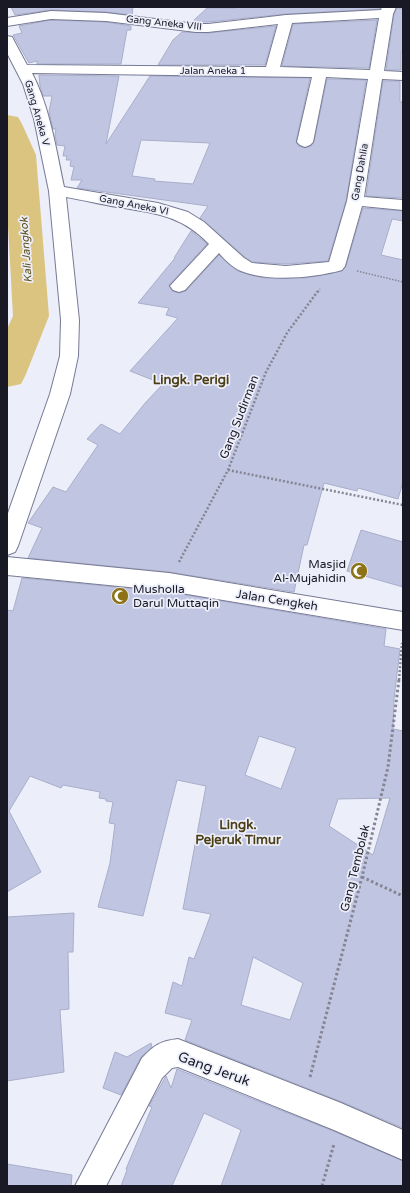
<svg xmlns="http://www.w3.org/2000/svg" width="410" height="1193" font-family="'Varela Round',sans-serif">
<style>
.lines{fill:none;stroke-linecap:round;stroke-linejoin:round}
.river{fill:#dbc47f;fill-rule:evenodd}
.building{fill:#c0c5e2;stroke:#a9aeca;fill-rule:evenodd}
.minor-casing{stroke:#767a95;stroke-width:2}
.path-far2{stroke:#848591;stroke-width:1.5;stroke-dasharray:1.5 1.5;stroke-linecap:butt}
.path-far1{stroke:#848591;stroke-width:2.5;stroke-dasharray:2 2;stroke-linecap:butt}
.path{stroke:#848591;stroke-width:3;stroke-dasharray:2.5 2.5;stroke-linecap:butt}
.minor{fill:#fff;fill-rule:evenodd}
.labels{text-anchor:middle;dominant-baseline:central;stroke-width:3.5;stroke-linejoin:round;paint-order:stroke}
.far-street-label{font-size:10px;fill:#181924;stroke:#eceefa}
.far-water-label{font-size:11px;font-style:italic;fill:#5d4d17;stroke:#eceefa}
.street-label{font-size:12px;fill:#181924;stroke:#eceefa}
.poi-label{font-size:12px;fill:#181924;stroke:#eceefa;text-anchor:end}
.neighbourhood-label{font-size:13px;font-weight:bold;fill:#4b3e15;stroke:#eceefa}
.near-street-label{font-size:14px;fill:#181924;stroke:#eceefa}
</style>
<rect width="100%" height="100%" fill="#eceefa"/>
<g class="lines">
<path class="river" d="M 7,115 L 18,117 L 22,124 L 36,155 L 49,316 L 26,374 L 21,384 L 7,387 L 7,329 L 13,316 L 7,208 Z"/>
</g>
<g class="building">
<path d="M 11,7 L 133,7 L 132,15 L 106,12 L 51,10 L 15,15 Z"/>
<path d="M 235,7 L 380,7 L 380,9 L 286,14 L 208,22 L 192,22 L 207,8 L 236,8 Z"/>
<path d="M 397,8 L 403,9 L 403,52 L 401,52 L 401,70 L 386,70 L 394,14 Z"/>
<path d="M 51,20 L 106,22 L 131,26 L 131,30 L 127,30 L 121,64 L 37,64 L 37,61 L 29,63 L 13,35 L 22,33 L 19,26 Z"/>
<path d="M 377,20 L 369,68 L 282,66 L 293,24 Z"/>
<path d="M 276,26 L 265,65 L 158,65 L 173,40 L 182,32 L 208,33 Z"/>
<path d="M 39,75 L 119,76 L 106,144 L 150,76 L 310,78 L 296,142 L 299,146 L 304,148 L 311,146 L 314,142 L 327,79 L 366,80 L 346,201 L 328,261 L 286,264 L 252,262 L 245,257 L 200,218 L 208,206 L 77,188 L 82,180 L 71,180 L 74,167 L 70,166 L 71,160 L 66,160 L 67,156 L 63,156 L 65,146 L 57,145 L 55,135 L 56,129 L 53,129 L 49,112 L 52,96 L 43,96 L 40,86 ZM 141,140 L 210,143 L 193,184 L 154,181 L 155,179 L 132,176 Z"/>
<path d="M 383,81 L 400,81 L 400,102 L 403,102 L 403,198 L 366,196 Z"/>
<path d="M 363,208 L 403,211 L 403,221 L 392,219 L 381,255 L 403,260 L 403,482 L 398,499 L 358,488 L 357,491 L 324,483 L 307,545 L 304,545 L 294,592 L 169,572 L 28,558 L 42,528 L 28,523 L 53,487 L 66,492 L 98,445 L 87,439 L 101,424 L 120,434 L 146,402 L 163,384 L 130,371 L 178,318 L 166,315 L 169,308 L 138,303 L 175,258 L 174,258 L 191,231 L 207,244 L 169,285 L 172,291 L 179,293 L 186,291 L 219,255 L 237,271 L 264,278 L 305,278 L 342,271 L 346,266 Z"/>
<path d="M 361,530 L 403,542 L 403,587 L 347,571 Z"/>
<path d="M 22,578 L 169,592 L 386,629 L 384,646 L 400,649 L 394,699 L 393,729 L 403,731 L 403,1128 L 342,1102 L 185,1040 L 192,1020 L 165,1013 L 173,982 L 182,986 L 189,957 L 194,959 L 211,914 L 183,909 L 206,786 L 177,780 L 143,916 L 98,907 L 110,863 L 115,824 L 109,823 L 113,802 L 106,801 L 106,799 L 99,798 L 100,792 L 63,785 L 61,788 L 30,776 L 9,811 L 41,872 L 7,892 L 7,610 L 13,611 ZM 259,736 L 296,748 L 281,789 L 245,775 ZM 390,798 L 373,855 L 329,826 L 338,799 ZM 253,957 L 303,983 L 290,1020 L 241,1005 Z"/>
<path d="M 74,913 L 73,952 L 68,952 L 69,1009 L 60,1010 L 64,1072 L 7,1081 L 7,917 Z"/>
<path d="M 151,1043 L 152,1047 L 141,1057 L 121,1095 L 103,1088 L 115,1052 L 127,1057 Z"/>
<path d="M 177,1069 L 333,1131 L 403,1161 L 403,1186 L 221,1186 L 241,1130 L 204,1113 L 172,1186 L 121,1186 L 127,1170 L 126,1169 L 152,1107 L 149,1106 L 166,1076 L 171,1088 Z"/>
<path d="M 7,1164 L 72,1175 L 71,1186 L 7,1186 Z"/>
</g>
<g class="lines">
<defs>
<g id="minor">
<path d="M 382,7 L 396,7 L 393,14 L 384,71 L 403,72 L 403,80 L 382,79 L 364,197 L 403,200 L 403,210 L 362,206 L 345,266 L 342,270 C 314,278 268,282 241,271 C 232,267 225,260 219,253 L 185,290 L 179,292 L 173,290 L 170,286 L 209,244 C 181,215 155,213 117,207 C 100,204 83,200 66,197 L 79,320 L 78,356 L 70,394 L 18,546 L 15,552 L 7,555 L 7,516 L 50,394 L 60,356 L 61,320 L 49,191 L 34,119 L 23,84 L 7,53 L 7,36 L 12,37 L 27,65 L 266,67 L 278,24 L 208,32 L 196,32 L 106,21 L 51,19 L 7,26 L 7,18 L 51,11 L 106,13 L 196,24 L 208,24 L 286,15 L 381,10 ZM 379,18 L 370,70 L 280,67 L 292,23 ZM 32,73 L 312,77 L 297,142 L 300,145 L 305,147 L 310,145 L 313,142 L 326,77 L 368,79 L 347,201 L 329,262 L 286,266 L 252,263 L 244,258 L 204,222 L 188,212 L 158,203 L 64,187 C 56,149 50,108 32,73 Z"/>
<path d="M 7,557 L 169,573 L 403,612 L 403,630 L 169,591 L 7,575 Z"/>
<path d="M 178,1039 L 341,1103 L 403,1130 L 403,1160 L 334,1130 L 178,1067 L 172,1068 L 162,1078 L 106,1186 L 75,1186 L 142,1058 C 155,1045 160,1041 178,1039 Z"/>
</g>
</defs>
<use href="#minor" class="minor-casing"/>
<g class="path-far2">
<path d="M 357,271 L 403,282"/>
<path d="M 318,292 L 320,289"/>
</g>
<g class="path-far1">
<path d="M 228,470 L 403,505"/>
<path d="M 179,562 L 228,470 L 266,372 L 287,333 L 318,291"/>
<path d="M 399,680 L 402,643"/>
</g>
<g class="path">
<path d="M 362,877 L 403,896"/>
<path d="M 310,1077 L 362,877 L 388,767 L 399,679"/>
<path d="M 322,1186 L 334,1144"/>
</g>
<use href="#minor" class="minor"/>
</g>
<defs>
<symbol id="mosque-disc" viewBox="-11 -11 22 22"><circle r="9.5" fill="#8d7316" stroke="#eceefa"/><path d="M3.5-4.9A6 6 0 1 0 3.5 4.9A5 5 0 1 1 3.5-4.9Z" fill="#fff"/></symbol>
</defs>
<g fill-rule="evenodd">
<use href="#mosque-disc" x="349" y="561" width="20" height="20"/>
<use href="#mosque-disc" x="110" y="586" width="20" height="20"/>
</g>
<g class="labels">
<g class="far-street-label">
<text transform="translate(164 23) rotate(6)">Gang Aneka VIII</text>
<text x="213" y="71">Jalan Aneka 1</text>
<text transform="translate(37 113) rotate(74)">Gang Aneka V</text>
<text transform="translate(360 172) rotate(-80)">Gang Dahlia</text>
<text transform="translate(134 205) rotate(11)">Gang Aneka VI</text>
</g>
<g class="far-water-label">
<text transform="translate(26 250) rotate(-94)">Kali Jangkok</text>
</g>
<g class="street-label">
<text transform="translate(239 417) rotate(-69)">Gang Sudirman</text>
<text transform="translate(277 600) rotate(9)">Jalan Cengkeh</text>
<text transform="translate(355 868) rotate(-76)">Gang Tembolak</text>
</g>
<g class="poi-label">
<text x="346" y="564">Masjid<tspan x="346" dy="14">Al-Mujahidin</tspan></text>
<text x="133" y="589" text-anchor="start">Musholla<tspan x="133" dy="14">Darul Muttaqin</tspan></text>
</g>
<g class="neighbourhood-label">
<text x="191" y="380">Lingk. Perigi</text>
<text x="238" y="825">Lingk.<tspan x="238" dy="15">Pejeruk Timur</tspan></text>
</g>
<g class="near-street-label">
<text transform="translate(214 1069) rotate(20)">Gang Jeruk</text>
</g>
</g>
<rect width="410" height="1193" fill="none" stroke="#181924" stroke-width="16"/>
</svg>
